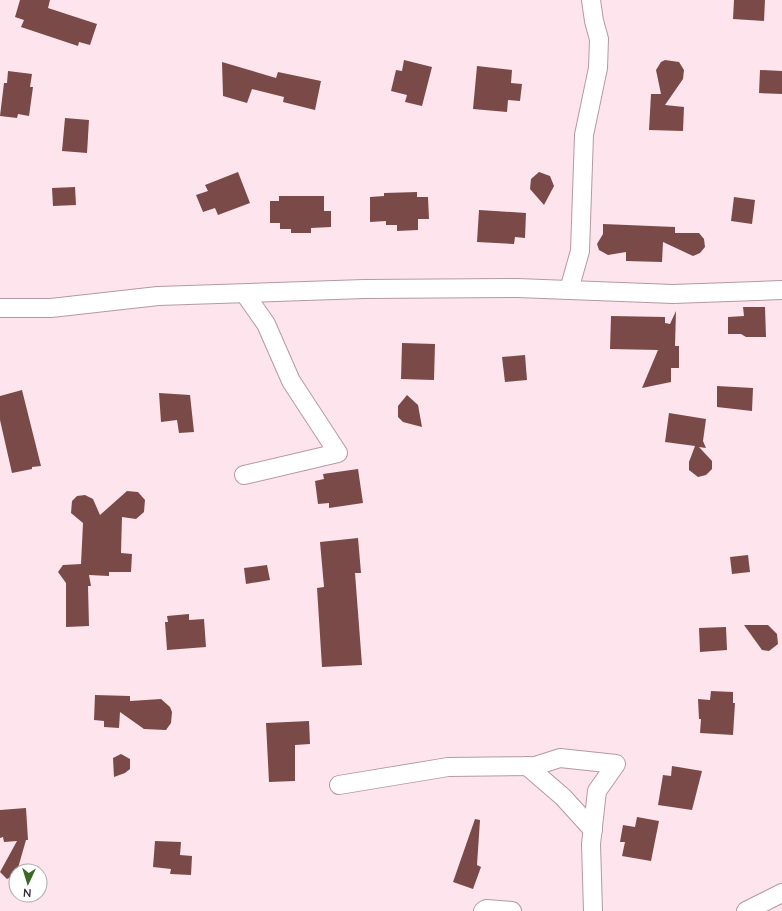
<svg xmlns="http://www.w3.org/2000/svg" width="782" height="911" font-family="Lato,sans-serif">
<style>
.building{fill:#7a4a49}
.lines{fill:none;stroke-linecap:round;stroke-linejoin:round}
.street-casing{stroke:#b698a4;stroke-width:20}
.street{stroke:#fff;stroke-width:18}
</style>
<rect width="100%" height="100%" fill="#fde4ed"/>
<g class="building">
<path d="M 20,0 L 50,0 L 48,8 L 97,24 L 90,45 L 79,42 L 78,46 L 21,27 L 24,20 L 15,17 Z"/>
<path d="M 734,0 L 765,0 L 764,21 L 733,19 Z"/>
<path d="M 404,60 L 432,67 L 422,106 L 405,102 L 407,95 L 391,91 L 396,70 L 402,71 Z"/>
<path d="M 665,60 L 679,62 L 684,70 L 683,79 L 665,105 L 684,107 L 683,131 L 649,130 L 651,94 L 661,94 L 656,70 L 661,62 Z"/>
<path d="M 222,62 L 276,78 L 278,72 L 321,81 L 315,110 L 283,102 L 284,97 L 252,89 L 247,103 L 223,96 Z"/>
<path d="M 477,66 L 512,70 L 511,83 L 522,84 L 520,101 L 508,100 L 507,112 L 473,109 Z"/>
<path d="M 760,70 L 782,71 L 782,94 L 759,93 Z"/>
<path d="M 8,71 L 32,74 L 30,87 L 33,87 L 29,116 L 18,114 L 17,118 L 0,116 L 4,83 L 7,83 Z"/>
<path d="M 65,118 L 89,120 L 87,153 L 62,151 Z"/>
<path d="M 238,172 L 250,203 L 218,215 L 215,208 L 203,212 L 196,195 L 208,191 L 205,185 Z"/>
<path d="M 539,172 L 550,176 L 554,186 L 544,205 L 530,189 L 531,179 Z"/>
<path d="M 75,187 L 76,205 L 53,206 L 52,188 Z"/>
<path d="M 417,192 L 417,197 L 428,197 L 429,219 L 418,219 L 418,230 L 397,231 L 397,225 L 386,225 L 386,221 L 370,222 L 370,197 L 384,196 L 384,193 Z"/>
<path d="M 279,196 L 324,196 L 324,211 L 331,211 L 331,227 L 311,228 L 311,233 L 291,233 L 291,229 L 280,229 L 280,223 L 270,223 L 270,201 L 279,201 Z"/>
<path d="M 734,197 L 755,200 L 752,224 L 731,221 Z"/>
<path d="M 479,210 L 526,213 L 525,238 L 515,237 L 514,244 L 477,242 Z"/>
<path d="M 603,224 L 675,227 L 675,233 L 699,233 L 704,239 L 705,247 L 700,253 L 693,256 L 663,242 L 662,262 L 626,261 L 626,252 L 608,255 L 599,250 L 597,244 L 603,234 Z"/>
<path d="M 743,307 L 765,307 L 766,337 L 746,337 L 741,334 L 728,334 L 728,317 L 744,316 Z"/>
<path d="M 676,311 L 675,346 L 679,346 L 679,368 L 671,368 L 671,382 L 642,388 L 658,350 L 610,349 L 611,316 L 665,317 L 665,323 L 670,324 Z"/>
<path d="M 402,343 L 435,344 L 434,380 L 401,379 Z"/>
<path d="M 525,355 L 527,380 L 505,382 L 502,357 Z"/>
<path d="M 717,386 L 753,388 L 752,411 L 717,407 Z"/>
<path d="M 22,390 L 41,466 L 32,467 L 32,469 L 12,473 L 0,420 L 0,396 Z"/>
<path d="M 159,393 L 190,395 L 194,432 L 179,433 L 177,420 L 161,422 Z"/>
<path d="M 407,395 L 418,405 L 422,427 L 403,422 L 398,417 L 398,406 Z"/>
<path d="M 669,413 L 706,419 L 703,441 L 706,448 L 699,447 L 712,461 L 712,469 L 706,475 L 698,477 L 689,470 L 689,462 L 695,446 L 665,442 Z"/>
<path d="M 358,469 L 363,503 L 329,508 L 329,503 L 318,504 L 315,481 L 324,479 L 323,474 Z"/>
<path d="M 127,491 L 138,492 L 145,500 L 144,512 L 136,519 L 122,517 L 121,553 L 132,554 L 131,572 L 109,572 L 109,576 L 89,575 L 91,586 L 88,586 L 89,626 L 66,627 L 66,583 L 58,572 L 63,565 L 81,564 L 83,523 L 71,513 L 72,501 L 77,496 L 85,495 L 93,499 L 100,515 Z"/>
<path d="M 358,538 L 361,573 L 355,573 L 362,665 L 322,667 L 317,588 L 324,587 L 320,542 Z"/>
<path d="M 748,555 L 750,572 L 732,574 L 730,557 Z"/>
<path d="M 267,565 L 270,580 L 246,584 L 244,568 Z"/>
<path d="M 189,614 L 189,620 L 204,619 L 206,647 L 167,650 L 165,622 L 168,622 L 167,616 Z"/>
<path d="M 744,625 L 768,625 L 777,634 L 778,644 L 769,651 L 762,650 Z"/>
<path d="M 726,627 L 727,650 L 700,652 L 699,628 Z"/>
<path d="M 711,691 L 733,692 L 733,703 L 735,703 L 733,735 L 700,733 L 701,719 L 699,719 L 698,699 L 710,700 Z"/>
<path d="M 95,695 L 130,696 L 130,701 L 161,699 L 170,707 L 172,712 L 171,723 L 166,730 L 144,729 L 120,712 L 119,728 L 104,727 L 104,721 L 94,720 Z"/>
<path d="M 309,721 L 310,744 L 295,745 L 295,781 L 269,782 L 266,723 Z"/>
<path d="M 121,754 L 130,759 L 130,769 L 125,773 L 114,777 L 113,758 Z"/>
<path d="M 672,766 L 702,771 L 692,810 L 658,805 L 663,775 L 671,776 Z"/>
<path d="M 26,808 L 28,840 L 26,840 L 16,875 L 7,879 L 0,872 L 17,841 L 4,842 L 3,837 L 0,838 L 0,810 Z"/>
<path d="M 637,817 L 659,821 L 651,861 L 622,856 L 625,842 L 620,842 L 623,825 L 635,827 Z"/>
<path d="M 475,819 L 480,820 L 477,865 L 481,867 L 473,889 L 453,882 Z"/>
<path d="M 155,841 L 181,842 L 180,855 L 192,856 L 191,875 L 170,874 L 171,869 L 153,867 Z"/>
</g>
<g class="lines">
<defs>
<g id="street">
<path d="M 569,290 L 580,251 L 584,135 L 598,68 L 599,39 L 594,21 L 591,0"/>
<path d="M 0,308 L 51,308 L 158,296 L 364,289 L 517,288 L 673,294 L 782,290"/>
<path d="M 244,475 L 338,453 L 291,381 L 266,324 L 245,294"/>
<path d="M 527,766 L 563,797 L 593,830"/>
<path d="M 339,785 L 448,767 L 535,766 L 560,758 L 616,764 L 597,791 L 591,844 L 593,911"/>
<path d="M 483,911 L 486,909 L 512,911"/>
<path d="M 746,911 L 782,893"/>
</g>
</defs>
<use href="#street" class="street-casing"/>
<use href="#street" class="street"/>
</g>
<g transform="translate(28 883) rotate(184)"><circle r="19" fill="#ffffff" stroke="#afaaac"/>
<path d="M0-3L7 15L0 10L-7 15Z" fill="#3c6724"/>
<text y="-6" font-size="11" font-weight="bold" text-anchor="middle" fill="#372b30">N</text>
</g>
</svg>
